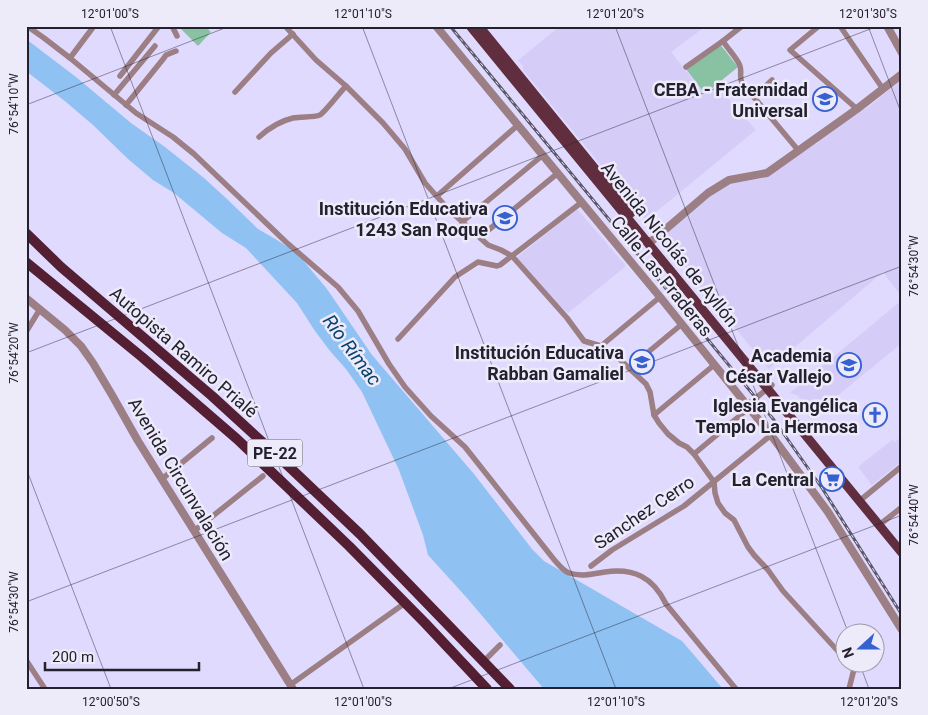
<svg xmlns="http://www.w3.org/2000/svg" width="928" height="715" font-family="Roboto,sans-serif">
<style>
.built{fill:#d5cdf8}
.green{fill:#89c1a3}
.water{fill:#8fc2f3}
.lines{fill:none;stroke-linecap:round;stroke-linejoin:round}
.minor{stroke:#9c7e85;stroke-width:5.5}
.tertiary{stroke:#9c7e85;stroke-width:8}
.primary{stroke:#602e3e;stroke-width:9}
.trunk{stroke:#541f32;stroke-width:10}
.rail-casing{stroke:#5b576b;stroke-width:3}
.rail{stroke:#edeaf9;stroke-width:1;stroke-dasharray:4;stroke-linecap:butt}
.ticks{fill:none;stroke:#24212f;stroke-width:1;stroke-opacity:0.45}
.labels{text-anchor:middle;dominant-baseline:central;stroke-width:5;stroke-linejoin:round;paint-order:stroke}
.shield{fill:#edeaf9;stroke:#605d6c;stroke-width:1}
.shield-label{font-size:16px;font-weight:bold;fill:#24212f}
.poi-label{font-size:18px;font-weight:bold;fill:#24212f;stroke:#edeaf9;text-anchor:end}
.street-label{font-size:18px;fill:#24212f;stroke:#edeaf9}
.water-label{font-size:19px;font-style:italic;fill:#07416e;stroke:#edeaf9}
.neatline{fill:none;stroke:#24212f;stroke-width:2}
.ticks-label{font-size:12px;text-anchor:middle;fill:#24212f}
</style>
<rect width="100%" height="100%" fill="#e0dafe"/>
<g class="built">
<path d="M 560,26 L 706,26 L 671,52 L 705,95 L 717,86 L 756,130 L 646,220 L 523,70 L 523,66 L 519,61 L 516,62 Z"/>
<path d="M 902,79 L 902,297 L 883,272 L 769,369 L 708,295 L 708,293 L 704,288 L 701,288 L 661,237 L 718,190 L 729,184 L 769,177 L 813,143 L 816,144 L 818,143 L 817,140 L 871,105 Z"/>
<path d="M 577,209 L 626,266 L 568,313 L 548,296 L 516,258 Z"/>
<path d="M 902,300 L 902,343 L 810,418 L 808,417 L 807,410 L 802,401 L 797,395 L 790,393 Z"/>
<path d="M 902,436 L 902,461 L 872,485 L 858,467 L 892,440 L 895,442 Z"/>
</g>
<g class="green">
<path d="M 178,26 L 205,26 L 211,32 L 198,46 Z"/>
<path d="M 719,43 L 738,67 L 705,94 L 686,69 Z"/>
</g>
<path class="water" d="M 26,39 L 76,77 L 131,123 L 165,147 L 204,178 L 227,199 L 258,229 L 277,240 L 297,253 L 327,289 L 372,355 L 474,474 L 532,549 L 544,561 L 682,641 L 723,689 L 544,689 L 467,598 L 428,555 L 423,535 L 399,470 L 362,392 L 346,369 L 330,351 L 315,331 L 297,303 L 246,248 L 222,233 L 174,193 L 153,180 L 128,159 L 93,125 L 66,102 L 26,71 Z"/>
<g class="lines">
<g class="minor">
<path d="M 27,26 L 44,38 L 70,58 L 136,113 L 173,137 L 194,154 L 286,242 L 338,287 L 358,311 L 389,364 L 405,387 L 431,416 L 465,447 L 552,557 C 557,563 562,570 569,573 C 581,577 593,574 605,572 C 634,568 653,577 666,604 L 736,689"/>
<path d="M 172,26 L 177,36"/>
<path d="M 285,26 L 316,60 L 346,86 L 383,123 L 405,149 L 425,183 L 448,209 L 488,245 L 501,250 L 512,256 L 567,318 L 584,341 L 601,346 L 614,354 L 646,384 L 650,392 L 654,415 L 659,423 L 668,434 L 679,443 L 687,447 L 694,454 L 714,482 L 715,493 L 718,503 L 725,513 L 734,520 L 748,547 L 754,555 L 768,570 L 783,591 L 846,660"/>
<path d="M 819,26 L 790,50 L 857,109"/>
<path d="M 840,26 L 883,89"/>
<path d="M 723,41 C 727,48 738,59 740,66 C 742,72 739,77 742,83 L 798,150"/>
<path d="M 70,58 L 94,26"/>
<path d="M 686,67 L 723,41 L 742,26"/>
<path d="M 120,76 L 159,26"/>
<path d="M 235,92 L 271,53 L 293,34"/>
<path d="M 114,95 L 155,46"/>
<path d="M 754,97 L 772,80"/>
<path d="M 126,105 L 164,58 L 166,55 L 176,51"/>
<path d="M 259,137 C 269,128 280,121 293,118 C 302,116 312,118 320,115 C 325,112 341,91 346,86"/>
<path d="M 437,196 L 518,125"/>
<path d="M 462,222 L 543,155"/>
<path d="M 486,232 L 558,173"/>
<path d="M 26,332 L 40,309"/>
<path d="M 398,339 L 455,277 L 478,262 L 497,266 L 500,265 L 582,202"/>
<path d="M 601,346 L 660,297"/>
<path d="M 629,368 L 682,324"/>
<path d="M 747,405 L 772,385"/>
<path d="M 654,415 L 714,365"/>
<path d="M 694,454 L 749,408"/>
<path d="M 162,479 L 212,438"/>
<path d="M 863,498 L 902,466"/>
<path d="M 883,522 L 902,507"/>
<path d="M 194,531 L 263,476"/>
<path d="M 591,566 L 612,550 L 684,506 L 771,435"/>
<path d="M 26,660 L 45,689"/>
<path d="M 484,661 L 500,645"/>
<path d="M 848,662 L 854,669 L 849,689"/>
<path d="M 290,685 L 405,603"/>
</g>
<g class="tertiary">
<path d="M 436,26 L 660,297 L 771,435 L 828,512 L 902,630"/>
<path d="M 887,26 L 902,53"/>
<path d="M 647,242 L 653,240 L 708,193 L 729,180 L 767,173 L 857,109 L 902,74"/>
<path d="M 26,298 L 65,330 L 81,346 L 93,363 L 112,395 L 138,441 L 293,689"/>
</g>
<g class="primary">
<path d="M 470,26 L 902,553"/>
<path d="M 479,26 L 631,213"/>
</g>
<g class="trunk">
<path d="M 26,233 L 61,267 L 212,396 L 282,460 L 360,534 L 510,689"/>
<path d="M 26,262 L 142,357 L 237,439 L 349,546 L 425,623 L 487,689"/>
</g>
<defs>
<path id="rail" d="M 450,26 L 774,420 L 822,488 L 902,615"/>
</defs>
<use href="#rail" class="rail-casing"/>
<use href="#rail" class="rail"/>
</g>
<path class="ticks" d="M 110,26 L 364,689M 362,26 L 616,689M 615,26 L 848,632M 868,26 L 902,115M 26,105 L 230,26M 26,353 L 878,26M 26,468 L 111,689M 26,602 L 902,266M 859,662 L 869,689M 448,689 L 902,515"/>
<defs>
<symbol id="school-ring" viewBox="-11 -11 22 22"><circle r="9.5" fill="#edeaf9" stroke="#3661d1" stroke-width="1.5"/><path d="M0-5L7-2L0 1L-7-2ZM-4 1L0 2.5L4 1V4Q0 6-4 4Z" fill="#3661d1"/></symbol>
<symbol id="church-ring" viewBox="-11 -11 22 22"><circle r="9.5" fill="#edeaf9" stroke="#3661d1" stroke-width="1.5"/><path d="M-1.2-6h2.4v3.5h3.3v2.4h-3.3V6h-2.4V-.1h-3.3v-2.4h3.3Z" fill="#3661d1"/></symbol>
<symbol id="supermarket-ring" viewBox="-11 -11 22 22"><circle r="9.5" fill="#edeaf9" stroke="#3661d1" stroke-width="1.5"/><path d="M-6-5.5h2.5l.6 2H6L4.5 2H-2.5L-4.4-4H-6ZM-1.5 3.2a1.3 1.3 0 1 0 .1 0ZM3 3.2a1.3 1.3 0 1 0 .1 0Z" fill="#3661d1"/></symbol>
</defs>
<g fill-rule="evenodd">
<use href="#school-ring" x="811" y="85" width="28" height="28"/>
<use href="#school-ring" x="491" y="204" width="28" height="28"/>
<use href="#school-ring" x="628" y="348" width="28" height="28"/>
<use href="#school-ring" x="835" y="351" width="28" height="28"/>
<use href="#church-ring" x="861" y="401" width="28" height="28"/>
<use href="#supermarket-ring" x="818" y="465" width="28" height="28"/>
</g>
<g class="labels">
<rect class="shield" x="247.5" y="439.5" width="55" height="27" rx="4"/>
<g class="shield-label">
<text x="275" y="453">PE-22</text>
</g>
<g class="poi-label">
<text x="808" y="89">CEBA - Fraternidad<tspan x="808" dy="21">Universal</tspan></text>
<text x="488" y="208">Institución Educativa<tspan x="488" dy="21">1243 San Roque</tspan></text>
<text x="624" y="352">Institución Educativa<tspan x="624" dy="21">Rabban Gamaliel</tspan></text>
<text x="832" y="355">Academia<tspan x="832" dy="21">César Vallejo</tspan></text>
<text x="858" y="405">Iglesia Evangélica<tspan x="858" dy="21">Templo La Hermosa</tspan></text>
<text x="814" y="479">La Central</text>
</g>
<g class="street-label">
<text transform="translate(670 244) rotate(51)">Avenida Nicolás de Ayllón</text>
<text transform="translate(662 276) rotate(51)">Calle Las Praderas</text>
<text transform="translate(184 352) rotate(41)">Autopista Ramiro Prialé</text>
<text transform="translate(181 479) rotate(59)">Avenida Circunvalación</text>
<text transform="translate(644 512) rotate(-34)">Sanchez Cerro</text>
</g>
<g class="water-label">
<text transform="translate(352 350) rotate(53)">Río Rímac</text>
</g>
</g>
<rect width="928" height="715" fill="none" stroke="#edeaf9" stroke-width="55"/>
<g transform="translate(860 648) rotate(249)"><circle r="24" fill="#edeaf9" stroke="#9d9aa8"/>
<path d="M0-4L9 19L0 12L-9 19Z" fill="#3661d1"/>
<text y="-8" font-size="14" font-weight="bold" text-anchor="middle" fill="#24212f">N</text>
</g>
<path d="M45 662v8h154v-8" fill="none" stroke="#24212f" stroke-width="2.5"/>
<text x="52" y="662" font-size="15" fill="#24212f" stroke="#edeaf9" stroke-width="4" paint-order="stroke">200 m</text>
<rect x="28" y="28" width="872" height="660" class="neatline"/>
<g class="ticks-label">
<text x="110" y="18">12°01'00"S</text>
<text x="363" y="18">12°01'10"S</text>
<text x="615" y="18">12°01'20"S</text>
<text x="868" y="18">12°01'30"S</text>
<text transform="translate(14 104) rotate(-90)" y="4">76°54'10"W</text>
<text transform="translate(914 266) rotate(-90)" y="4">76°54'30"W</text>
<text transform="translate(14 353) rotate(-90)" y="4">76°54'20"W</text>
<text transform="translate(914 515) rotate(-90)" y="4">76°54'40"W</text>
<text transform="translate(14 602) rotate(-90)" y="4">76°54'30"W</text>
<text x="111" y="706">12°00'50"S</text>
<text x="363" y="706">12°01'00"S</text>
<text x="616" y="706">12°01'10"S</text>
<text x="869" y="706">12°01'20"S</text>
</g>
</svg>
